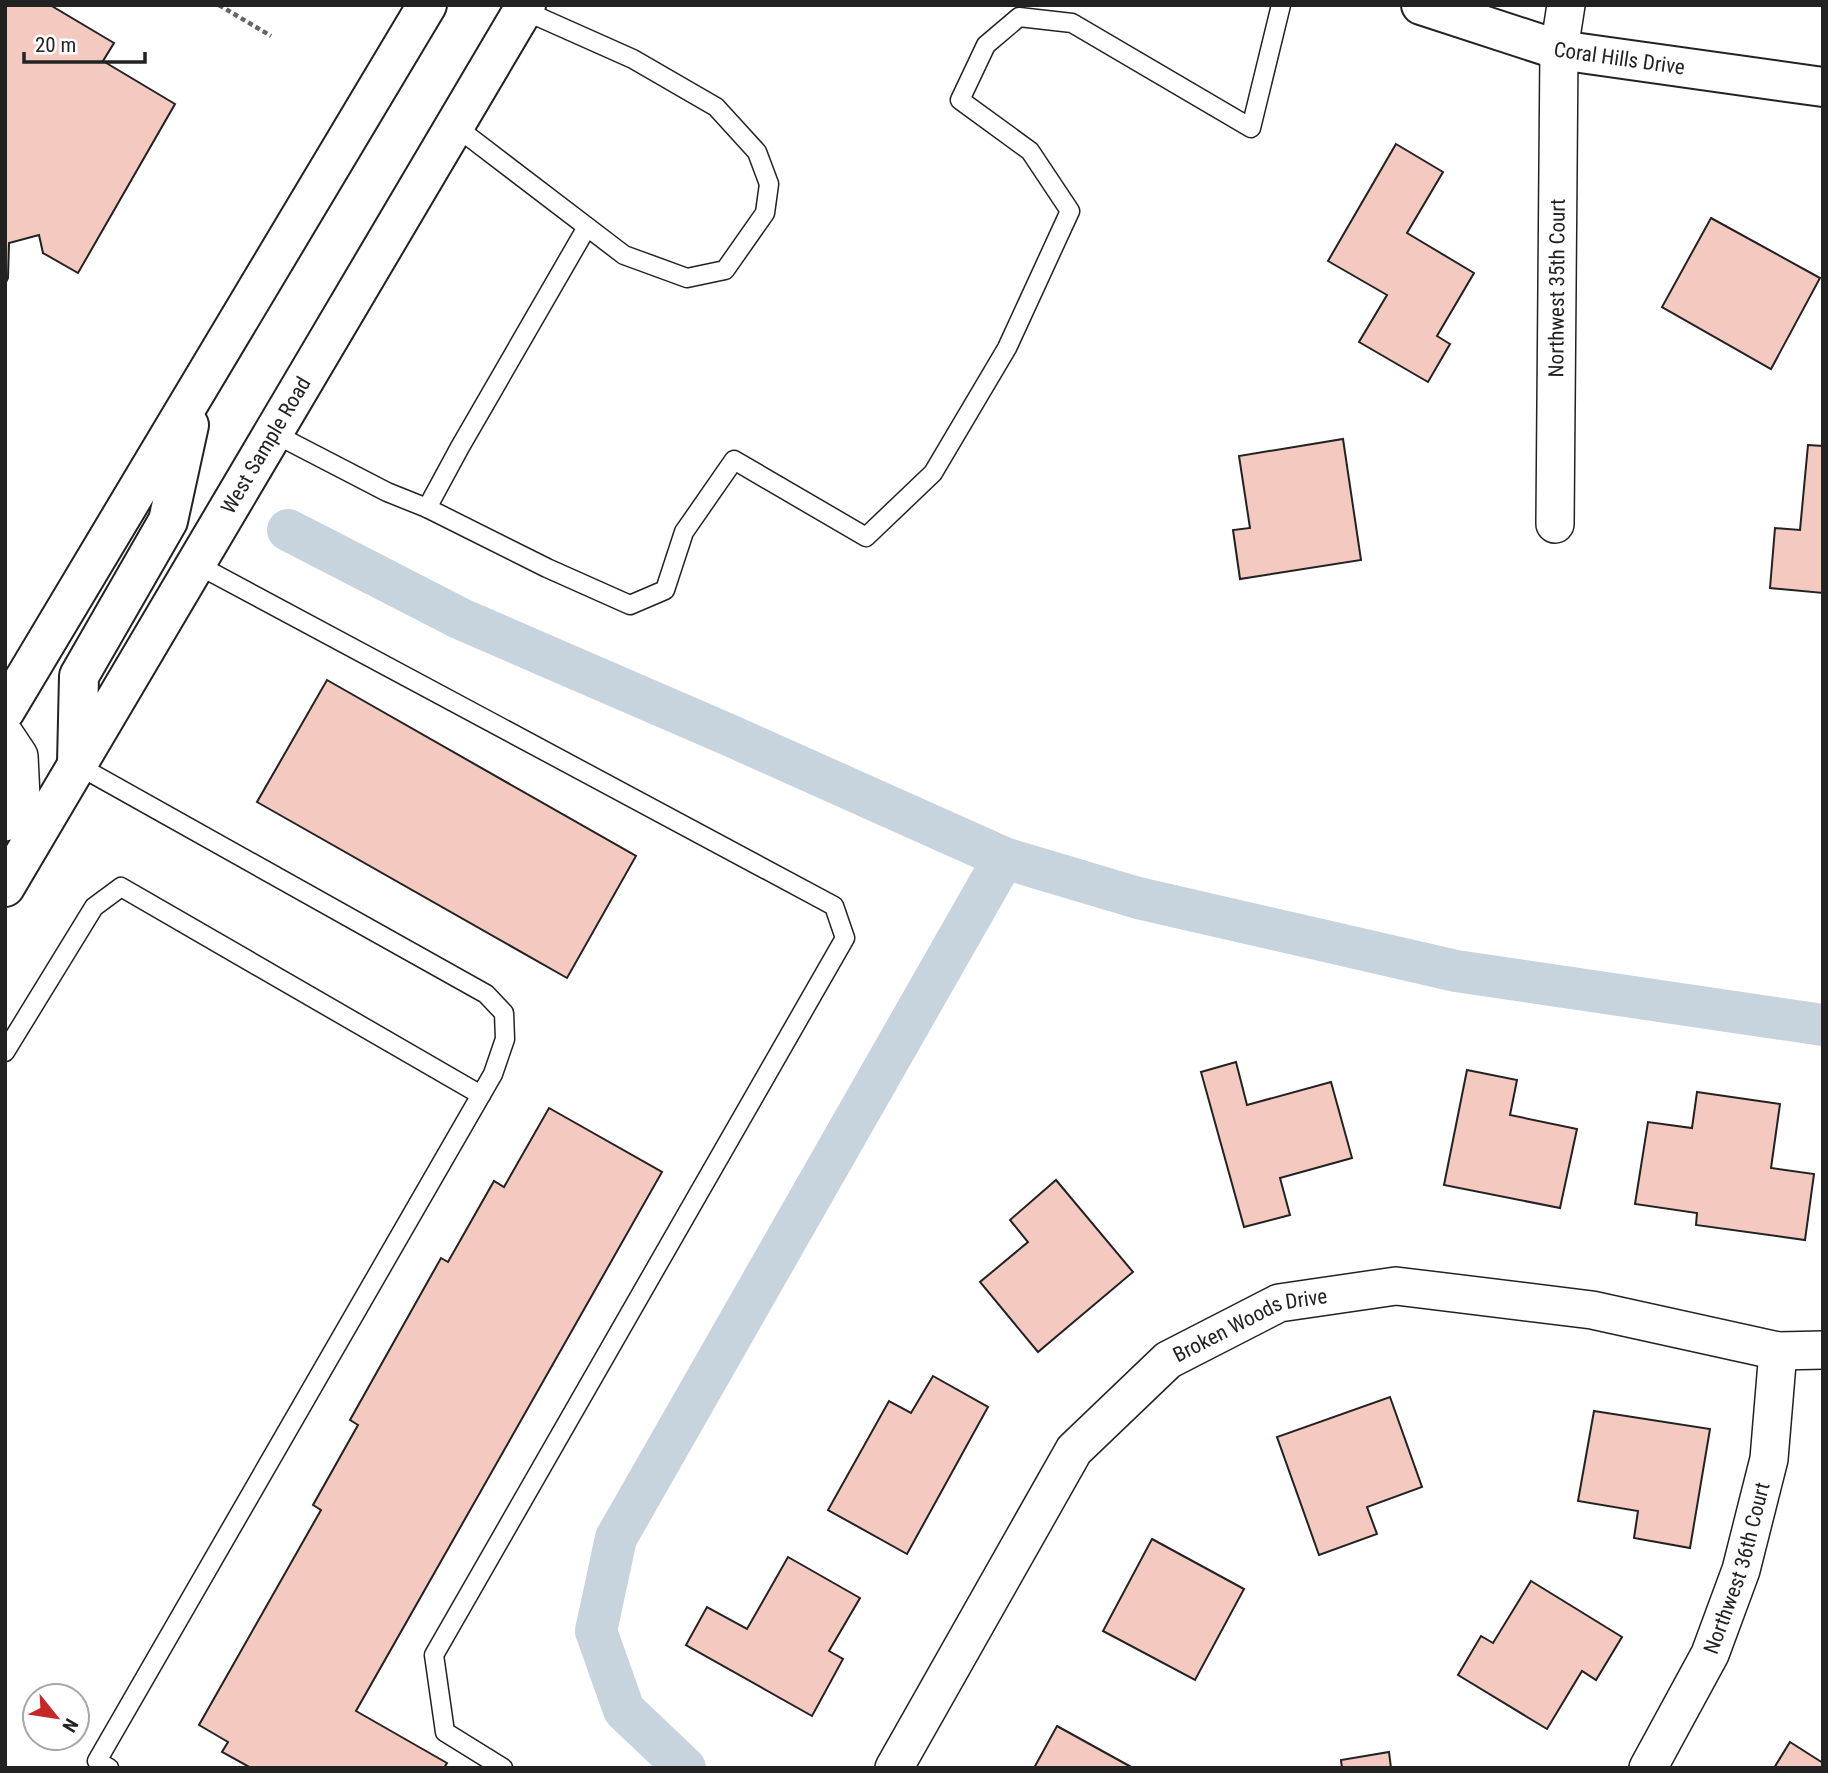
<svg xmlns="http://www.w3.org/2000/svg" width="1828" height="1773" font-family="'Roboto Condensed',sans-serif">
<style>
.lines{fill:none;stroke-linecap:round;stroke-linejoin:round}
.canal{stroke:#c7d3dd;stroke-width:42}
.building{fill:#f3c9c0;stroke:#222;stroke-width:2}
.service-casing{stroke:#222;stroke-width:21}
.minor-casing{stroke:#222;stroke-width:40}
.tertiary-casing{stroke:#222;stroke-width:42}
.primary-casing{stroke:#222;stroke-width:42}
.path{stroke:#646464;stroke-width:4.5;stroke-dasharray:5 3.5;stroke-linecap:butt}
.service{stroke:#fff;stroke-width:18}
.minor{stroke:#fff;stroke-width:37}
.tertiary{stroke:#fff;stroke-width:38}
.primary{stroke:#fff;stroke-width:38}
.labels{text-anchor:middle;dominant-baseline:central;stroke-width:5;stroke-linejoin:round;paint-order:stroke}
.street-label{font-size:21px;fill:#222;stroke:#fff}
</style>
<rect width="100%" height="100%" fill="#fff"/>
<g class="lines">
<g class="canal">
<path d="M 288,530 L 461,619 L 729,735 L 1004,858 L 1138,898 L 1456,971 L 1823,1025"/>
<path d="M 685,1768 L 624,1710 L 596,1631 L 616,1538 L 1004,858"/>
</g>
</g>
<g class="building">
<path d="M 5,5 L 50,5 L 114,43 L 103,61 L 175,104 L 78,273 L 43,253 L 39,235 L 9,243 L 8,278 L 5,284 Z"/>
<path d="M 1396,144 L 1443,172 L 1407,233 L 1474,273 L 1437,336 L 1450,344 L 1428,382 L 1359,342 L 1387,295 L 1328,261 Z"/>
<path d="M 1711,218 L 1820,278 L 1771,369 L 1662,307 Z"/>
<path d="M 1343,439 L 1361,560 L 1240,579 L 1233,530 L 1250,528 L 1239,456 Z"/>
<path d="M 1808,445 L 1823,446 L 1823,593 L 1770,588 L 1775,528 L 1800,530 Z"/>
<path d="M 327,680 L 636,856 L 567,978 L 257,802 Z"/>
<path d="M 1236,1062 L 1247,1105 L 1331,1082 L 1352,1158 L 1280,1178 L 1290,1215 L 1244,1227 L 1201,1072 Z"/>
<path d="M 1467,1070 L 1517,1080 L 1510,1115 L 1577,1129 L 1560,1208 L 1444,1185 Z"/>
<path d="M 1697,1092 L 1780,1104 L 1771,1168 L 1814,1174 L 1805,1240 L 1696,1225 L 1697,1213 L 1635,1204 L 1648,1122 L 1692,1128 Z"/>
<path d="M 549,1108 L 662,1172 L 356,1711 L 447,1763 L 444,1768 L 251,1768 L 222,1752 L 228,1742 L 199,1725 L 321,1510 L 313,1505 L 358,1425 L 350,1420 L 441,1258 L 448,1262 L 494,1181 L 504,1187 Z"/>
<path d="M 1056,1180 L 1133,1272 L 1038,1352 L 980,1282 L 1028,1242 L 1010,1220 Z"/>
<path d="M 933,1376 L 988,1407 L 907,1554 L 828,1510 L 889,1401 L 911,1413 Z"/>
<path d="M 1390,1397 L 1422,1487 L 1367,1507 L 1377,1534 L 1319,1555 L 1277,1437 Z"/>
<path d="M 1594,1411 L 1710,1429 L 1690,1548 L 1634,1538 L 1638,1511 L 1578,1501 Z"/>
<path d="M 1152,1539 L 1244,1589 L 1195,1680 L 1103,1631 Z"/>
<path d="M 788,1557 L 860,1598 L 829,1651 L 843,1659 L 812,1716 L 686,1645 L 707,1607 L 747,1629 Z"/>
<path d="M 1531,1581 L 1622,1637 L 1596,1680 L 1582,1671 L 1547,1729 L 1458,1675 L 1481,1636 L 1493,1643 Z"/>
<path d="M 1057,1726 L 1133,1768 L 1034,1768 Z"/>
<path d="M 1790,1742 L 1823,1763 L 1823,1768 L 1774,1768 Z"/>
<path d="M 1389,1752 L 1391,1768 L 1342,1768 L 1341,1760 Z"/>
</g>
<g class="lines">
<defs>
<g id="service">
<path d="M 455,126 L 624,255 L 687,278 L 725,270 L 765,213 L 769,184 L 757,152 L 716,107 L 633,59 L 523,10"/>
<path d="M 273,433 L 387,492 L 427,508 L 547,568 L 630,605 L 665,590 L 684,532 L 734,460 L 866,537 L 933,473 L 1007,348 L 1070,211 L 1030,151 L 960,100 L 986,45 L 1019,17 L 1072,23 L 1251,128 L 1281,5"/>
<path d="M 427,508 L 460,447 L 587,227"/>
<path d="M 196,564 L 834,906 L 845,938 L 434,1655 L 445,1732 L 503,1768"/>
<path d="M 77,765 L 486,994 L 504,1013 L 505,1039 L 493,1074 L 97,1761 L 109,1768"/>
<path d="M 5,1052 L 94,907 L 121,887 L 481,1095"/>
</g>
<g id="minor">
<path id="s1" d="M 1555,524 L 1559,50 L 1566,5"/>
<path d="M 5,735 L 19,756 L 21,797 L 5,822"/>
<path id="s2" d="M 894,1768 L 1074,1450 L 1168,1360 L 1279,1303 L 1396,1286 L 1592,1310 L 1778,1351 L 1823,1350"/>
<path id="s3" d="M 1648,1768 L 1710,1654 L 1741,1570 L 1769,1459 L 1778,1351"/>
</g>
<g id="tertiary">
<path id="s4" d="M 1421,5 L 1559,50 L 1823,87"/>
</g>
<g id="primary">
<path d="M 5,711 L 427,5"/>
<path d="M 77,763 L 79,676 L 168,521 L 189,425"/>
<path id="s5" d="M 5,887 L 526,5"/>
</g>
</defs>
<use href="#service" class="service-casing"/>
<use href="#minor" class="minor-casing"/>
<use href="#tertiary" class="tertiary-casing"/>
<use href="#primary" class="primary-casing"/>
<path class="path" d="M 219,5 L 271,36"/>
<use href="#service" class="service"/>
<use href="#minor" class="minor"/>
<use href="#tertiary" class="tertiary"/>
<use href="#primary" class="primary"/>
</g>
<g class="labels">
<g class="street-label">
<text stroke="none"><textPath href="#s4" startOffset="206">Coral Hills Drive</textPath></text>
<text stroke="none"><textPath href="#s1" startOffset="236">Northwest 35th Court</textPath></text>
<text stroke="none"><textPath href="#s5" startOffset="513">West Sample Road</textPath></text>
<text stroke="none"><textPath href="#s2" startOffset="586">Broken Woods Drive</textPath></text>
<text stroke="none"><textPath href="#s3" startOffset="220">Northwest 36th Court</textPath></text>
</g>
</g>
<rect width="1828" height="1773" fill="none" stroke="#222222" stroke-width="14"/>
<g transform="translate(56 1717) rotate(120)"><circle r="33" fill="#ffffff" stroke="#a7a7a7" stroke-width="2"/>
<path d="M0-5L12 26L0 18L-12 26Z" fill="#c62828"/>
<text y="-10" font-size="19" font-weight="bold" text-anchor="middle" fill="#222222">N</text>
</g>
<path d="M24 52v10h121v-10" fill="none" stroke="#222222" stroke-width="3.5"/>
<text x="35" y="52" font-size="21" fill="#222222" stroke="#ffffff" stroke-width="5" paint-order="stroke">20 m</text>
</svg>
